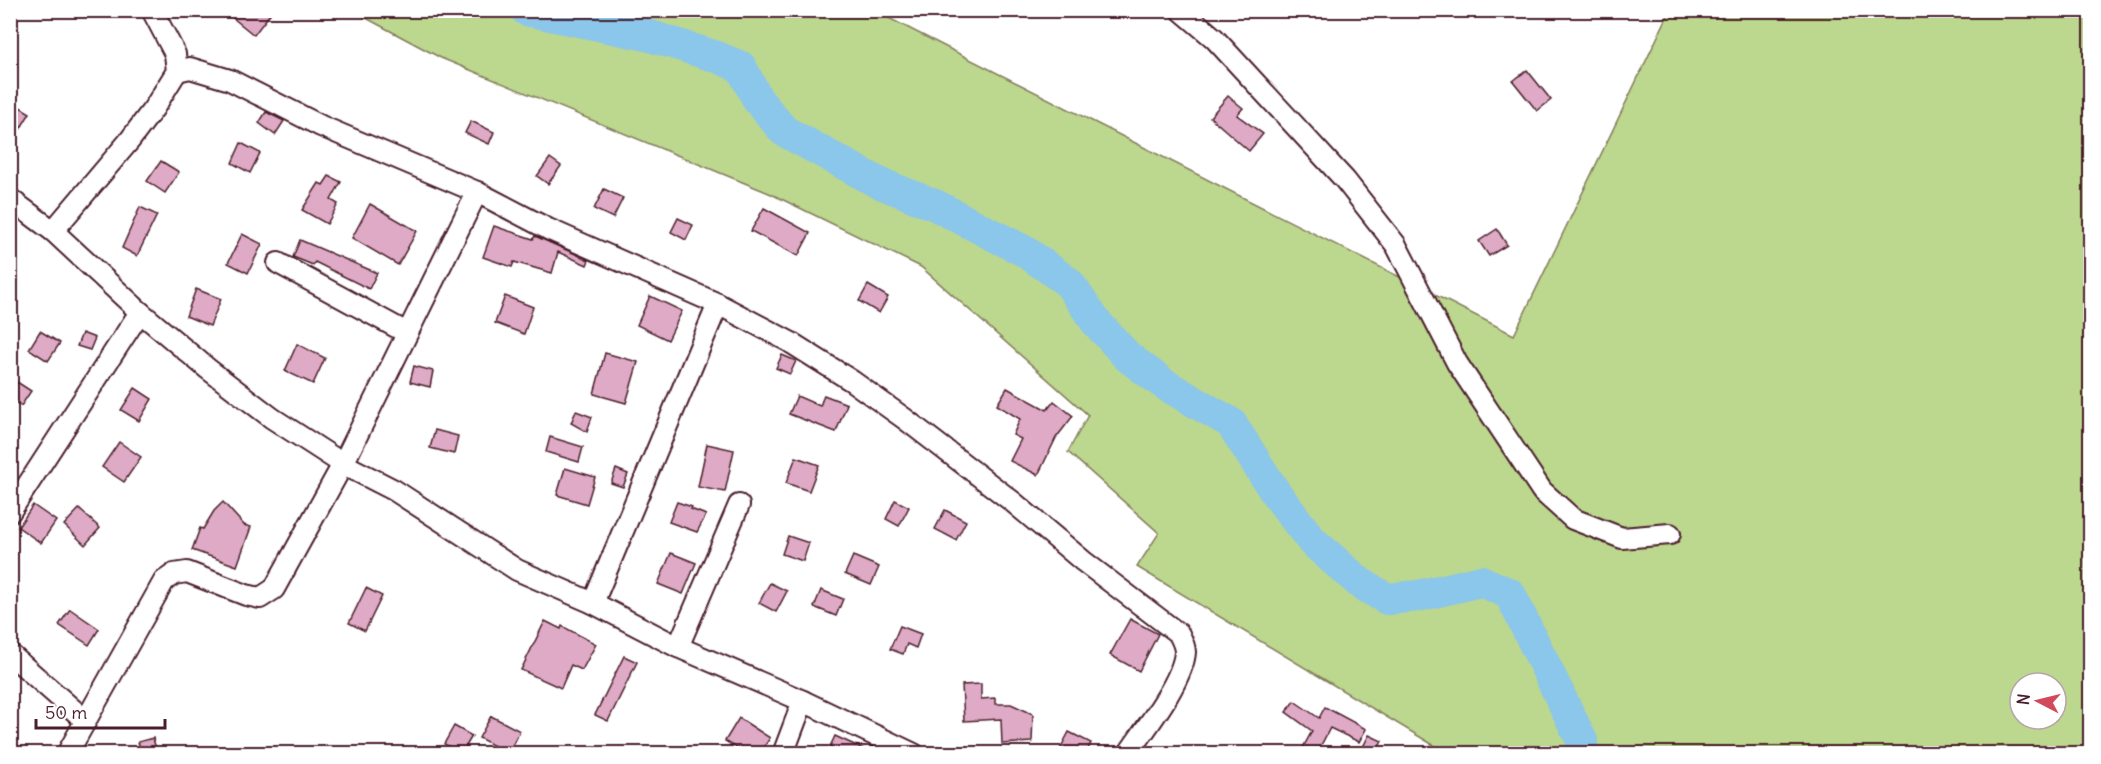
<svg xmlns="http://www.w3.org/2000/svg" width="2101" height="764" font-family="Delius,sans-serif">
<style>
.green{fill:#bcd78e;stroke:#837b5c;stroke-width:1.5;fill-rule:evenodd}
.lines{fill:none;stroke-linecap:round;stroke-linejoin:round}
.river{stroke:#8bc6eb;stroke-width:32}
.building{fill:#deaac5;stroke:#4a1f2b;stroke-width:1.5}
.minor-casing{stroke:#4a1f2b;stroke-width:24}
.minor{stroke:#fff;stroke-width:20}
</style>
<rect width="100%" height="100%" fill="#fff"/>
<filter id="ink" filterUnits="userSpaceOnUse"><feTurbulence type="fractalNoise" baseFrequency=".0167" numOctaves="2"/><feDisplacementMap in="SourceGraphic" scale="12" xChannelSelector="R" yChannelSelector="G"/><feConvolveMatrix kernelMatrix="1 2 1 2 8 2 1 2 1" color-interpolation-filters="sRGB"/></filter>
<g filter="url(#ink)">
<path class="green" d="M 353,11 L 875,11 L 1514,335 L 1670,11 L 2090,11 L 2090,753 L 1445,753 L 1445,752 L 1137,567 L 1159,533 L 1068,452 L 1088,415 L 921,267 L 769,193 L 441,58 ZM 2020,683 L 2056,683 L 2056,719 L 2020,719 Z"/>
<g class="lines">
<path class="river" d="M 526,10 L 647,35 L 717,57 L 741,67 L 758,100 L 784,131 L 877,182 L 935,205 L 1026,252 L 1069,283 L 1096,322 L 1128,357 L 1164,384 L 1231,423 L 1275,492 L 1312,541 L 1360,583 L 1387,599 L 1418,596 L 1481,581 L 1510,594 L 1582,741 L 1582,754"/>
</g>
<g class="building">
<path d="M 223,10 L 273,10 L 254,35 Z"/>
<path d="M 1527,70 L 1551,100 L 1537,111 L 1513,81 Z"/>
<path d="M 1228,96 L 1243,108 L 1237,115 L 1263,134 L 1249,151 L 1210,117 Z"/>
<path d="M 10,101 L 30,113 L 19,131 L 10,126 Z"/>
<path d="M 266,112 L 284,121 L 275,135 L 259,123 Z"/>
<path d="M 471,121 L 494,132 L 489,144 L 465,133 Z"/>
<path d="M 241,143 L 260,153 L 250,173 L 232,163 Z"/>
<path d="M 550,158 L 561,166 L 548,184 L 537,176 Z"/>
<path d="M 161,161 L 179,172 L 165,193 L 147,181 Z"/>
<path d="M 329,176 L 341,182 L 331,200 L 338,204 L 327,224 L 302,210 L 319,183 L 323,185 Z"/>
<path d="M 604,189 L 623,198 L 613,218 L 594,209 Z"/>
<path d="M 370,204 L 417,231 L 398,265 L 352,238 Z"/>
<path d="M 140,207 L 157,215 L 137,256 L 122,248 Z"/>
<path d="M 764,208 L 810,233 L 798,256 L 751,231 Z"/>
<path d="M 678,218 L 693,225 L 686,240 L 671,232 Z"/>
<path d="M 494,226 L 533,239 L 535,236 L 589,260 L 587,265 L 558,252 L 552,273 L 514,262 L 512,267 L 483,257 Z"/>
<path d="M 1497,229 L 1507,245 L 1489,256 L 1479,241 Z"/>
<path d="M 242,234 L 262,244 L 248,273 L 228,263 Z"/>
<path d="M 300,240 L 377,273 L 369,289 L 315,262 L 313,265 L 293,257 Z"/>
<path d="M 868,285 L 888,297 L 879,313 L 859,301 Z"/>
<path d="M 196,289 L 221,299 L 210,326 L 186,316 Z"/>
<path d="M 505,296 L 533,307 L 524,334 L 495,323 Z"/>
<path d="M 650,296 L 682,311 L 668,340 L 637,325 Z"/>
<path d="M 40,331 L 60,343 L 48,361 L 29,349 Z"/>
<path d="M 82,333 L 95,338 L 90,350 L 77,346 Z"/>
<path d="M 297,344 L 325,358 L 313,384 L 285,371 Z"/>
<path d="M 605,353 L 638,362 L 626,403 L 594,394 Z"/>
<path d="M 782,355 L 796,361 L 790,374 L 776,368 Z"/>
<path d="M 414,366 L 433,371 L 430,387 L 410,382 Z"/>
<path d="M 17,382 L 31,391 L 21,406 L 10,399 L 10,392 Z"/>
<path d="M 135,388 L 152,399 L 139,421 L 121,410 Z"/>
<path d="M 1007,388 L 1047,410 L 1054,401 L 1073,416 L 1056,438 L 1038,475 L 1010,461 L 1021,439 L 1013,435 L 1020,419 L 997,405 Z"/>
<path d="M 824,395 L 847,404 L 836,432 L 789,414 L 797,396 L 820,406 Z"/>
<path d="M 576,411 L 592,417 L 587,432 L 571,423 Z"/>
<path d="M 435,430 L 458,436 L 454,454 L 430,448 Z"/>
<path d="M 550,437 L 583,447 L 579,462 L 546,452 Z"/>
<path d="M 119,442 L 141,457 L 124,482 L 102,467 Z"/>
<path d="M 707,444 L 734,450 L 725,492 L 698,487 Z"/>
<path d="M 796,457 L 819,465 L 809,491 L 786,483 Z"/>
<path d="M 565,468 L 595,477 L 587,504 L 557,495 Z"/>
<path d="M 616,469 L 628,474 L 623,487 L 611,483 Z"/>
<path d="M 895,500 L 909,507 L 899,526 L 886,519 Z"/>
<path d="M 223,502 L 244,525 L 251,527 L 237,566 L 192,550 L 200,528 L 203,529 L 214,511 Z"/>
<path d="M 677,502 L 692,507 L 691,509 L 706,515 L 697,532 L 669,522 Z"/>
<path d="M 33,505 L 56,521 L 41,543 L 18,527 Z"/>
<path d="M 79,509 L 100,528 L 85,545 L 64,525 Z"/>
<path d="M 945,510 L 966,521 L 956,540 L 935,529 Z"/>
<path d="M 788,536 L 809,543 L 803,561 L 782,554 Z"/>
<path d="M 671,553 L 696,563 L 683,594 L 658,584 Z"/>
<path d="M 853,556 L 879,567 L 871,585 L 845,574 Z"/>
<path d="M 770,583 L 787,591 L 776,612 L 759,603 Z"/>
<path d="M 366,588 L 382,596 L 365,631 L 349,623 Z"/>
<path d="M 821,590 L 843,599 L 836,616 L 814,607 Z"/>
<path d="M 70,609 L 99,629 L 89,645 L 59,625 Z"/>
<path d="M 1130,619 L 1158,634 L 1139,671 L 1110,655 Z"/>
<path d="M 545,621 L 561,629 L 562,626 L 596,644 L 582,670 L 571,665 L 561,688 L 521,670 Z"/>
<path d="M 900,626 L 921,634 L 916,648 L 907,644 L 903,654 L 890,649 Z"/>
<path d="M 624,656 L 637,662 L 608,721 L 595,715 Z"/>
<path d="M 981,684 L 981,699 L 995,698 L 995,704 L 1011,704 L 1033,714 L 1032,742 L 1002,744 L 1001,719 L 964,721 L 962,685 Z"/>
<path d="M 1294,701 L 1319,718 L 1325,707 L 1366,729 L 1359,742 L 1330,728 L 1317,753 L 1300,753 L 1312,731 L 1286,712 Z"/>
<path d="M 491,716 L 520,731 L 508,753 L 479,738 Z"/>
<path d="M 739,718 L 770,738 L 760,753 L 745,753 L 725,741 Z"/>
<path d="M 454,726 L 472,736 L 462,753 L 444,744 Z"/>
<path d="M 1069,732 L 1091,743 L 1086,753 L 1070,753 L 1060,749 Z"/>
<path d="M 1369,735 L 1382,741 L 1376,753 L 1360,753 Z"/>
<path d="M 835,736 L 872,753 L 827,753 Z"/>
<path d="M 153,738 L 157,753 L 142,753 L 138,742 Z"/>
</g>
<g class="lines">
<defs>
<g id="minor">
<path d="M 1181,10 L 1214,38 L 1345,180 L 1396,245 L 1457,363 L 1542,491 L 1573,519 L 1622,538 L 1670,534"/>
<path d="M 177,71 L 190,68 L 230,80 L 321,126 L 477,192 L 548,229 L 718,304 L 790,342 L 852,381 L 905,419 L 1013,502 L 1083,561 L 1179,634 C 1182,640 1185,646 1185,652 C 1183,681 1145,729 1128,754"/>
<path d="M 10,199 L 53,231 L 140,312 L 208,369 L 272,418 L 343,464 L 394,490 L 517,570 L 593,603 L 678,647 L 803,701 L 914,754"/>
<path d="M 53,231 L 130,140 L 154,108 L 177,71 L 175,54 L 152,10"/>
<path d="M 278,263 L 407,333"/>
<path d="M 10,512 L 140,312"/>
<path d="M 593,603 L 718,304"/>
<path d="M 678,647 L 739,505"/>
<path d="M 10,654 L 86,721"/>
<path d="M 67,754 L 164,581 L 174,574 L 187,572 L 246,595 L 260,598 L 274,589 L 343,464 L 477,192"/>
<path d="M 783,754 L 803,701"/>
</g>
</defs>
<use href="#minor" class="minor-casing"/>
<use href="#minor" class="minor"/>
</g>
</g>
<rect width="2101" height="764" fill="none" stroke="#fff" stroke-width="36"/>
<rect x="18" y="18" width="2065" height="728" fill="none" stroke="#4a1f2b" stroke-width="2" filter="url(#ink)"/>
<g transform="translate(2038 701) rotate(277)"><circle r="28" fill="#ffffff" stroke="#b7a5aa" stroke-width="1.5"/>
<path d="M0-4.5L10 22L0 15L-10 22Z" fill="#d1495b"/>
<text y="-9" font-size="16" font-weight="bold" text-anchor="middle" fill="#4a1f2b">N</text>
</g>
<path d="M36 719v9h129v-9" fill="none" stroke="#4a1f2b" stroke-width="3"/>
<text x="45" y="719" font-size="18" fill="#4a1f2b" stroke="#ffffff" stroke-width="4.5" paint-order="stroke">50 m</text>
</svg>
